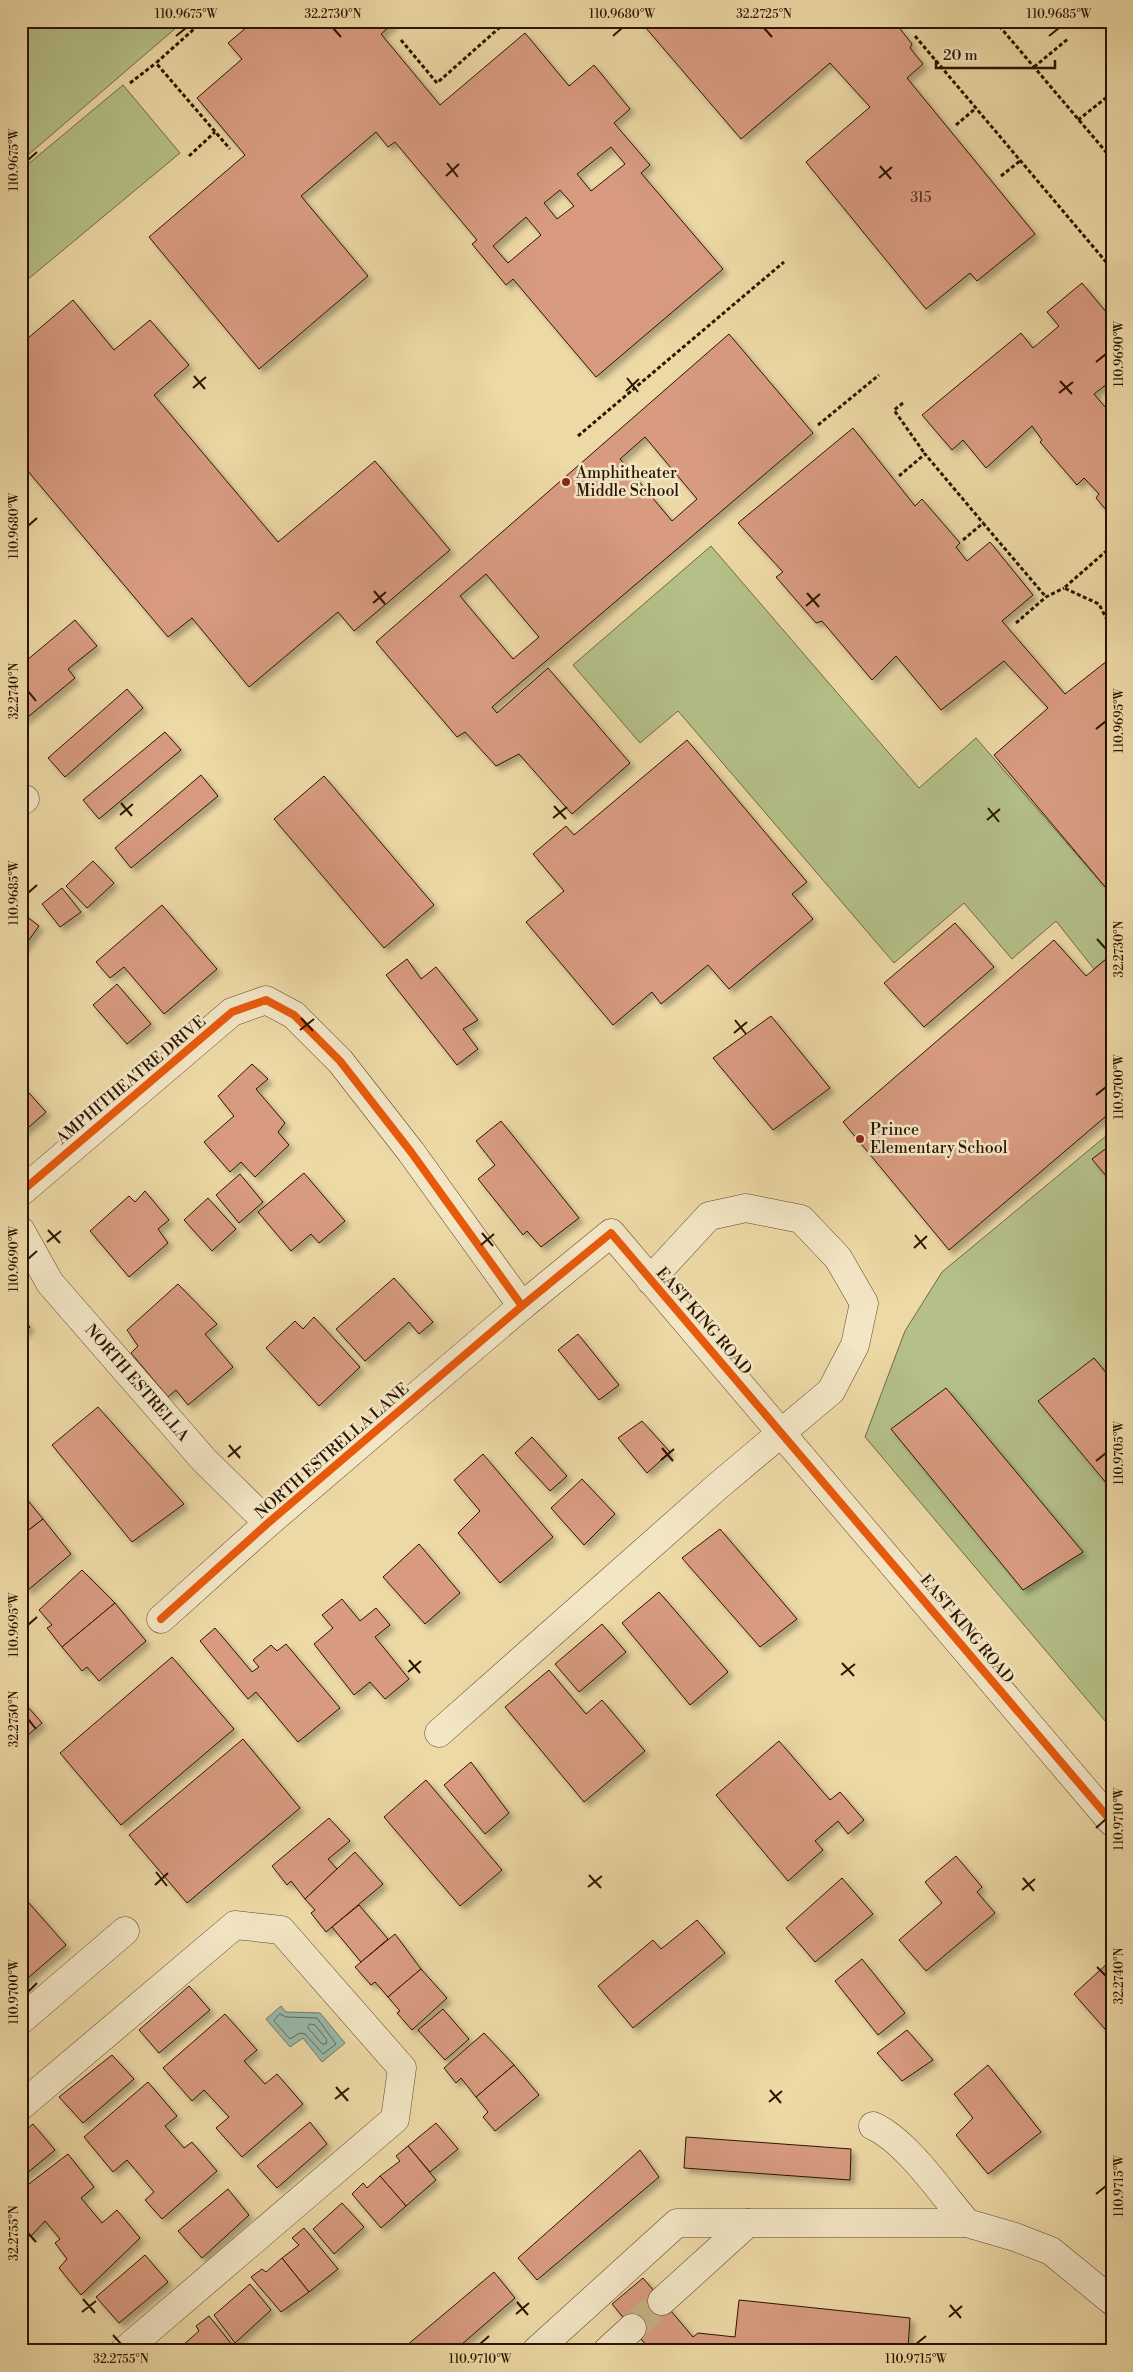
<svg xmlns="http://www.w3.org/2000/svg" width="1133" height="2372" font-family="'Libre Bodoni',serif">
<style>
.green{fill:#b5c089;stroke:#706a44}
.water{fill:#99baab;stroke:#6d7867}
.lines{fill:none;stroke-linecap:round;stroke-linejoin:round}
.shore{stroke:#626856;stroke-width:1}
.building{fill:#d89b80;stroke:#2c1500;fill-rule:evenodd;filter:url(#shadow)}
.minor-tunnel{stroke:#c6b285;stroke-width:28;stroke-dasharray:28 14;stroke-linecap:butt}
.minor-casing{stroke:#5c462a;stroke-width:29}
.path{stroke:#2c1500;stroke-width:3;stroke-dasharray:4 2.5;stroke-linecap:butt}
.minor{stroke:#f3e6c5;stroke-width:28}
.cycleway-casing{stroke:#f3e6c5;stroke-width:11}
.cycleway{stroke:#e8590c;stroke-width:8}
.ticks{fill:none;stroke:#2c1500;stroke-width:2}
.poi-dot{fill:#8f2418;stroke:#f3e6c5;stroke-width:2}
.labels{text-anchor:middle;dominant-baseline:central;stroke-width:5;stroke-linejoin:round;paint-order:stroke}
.number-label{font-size:14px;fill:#573620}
.poi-label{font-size:16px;fill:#2c1500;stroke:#f3e6c5;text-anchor:start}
.street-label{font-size:16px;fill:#2c1500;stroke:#f3e6c5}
.neatline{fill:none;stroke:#2c1500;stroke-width:2}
.ticks-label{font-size:12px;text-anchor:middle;fill:#2c1500}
</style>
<defs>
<filter id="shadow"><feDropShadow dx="4.5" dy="4.5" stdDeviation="2.5" flood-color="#0004"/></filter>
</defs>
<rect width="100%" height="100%" fill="#edd9a6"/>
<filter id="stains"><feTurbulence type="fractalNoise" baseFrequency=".004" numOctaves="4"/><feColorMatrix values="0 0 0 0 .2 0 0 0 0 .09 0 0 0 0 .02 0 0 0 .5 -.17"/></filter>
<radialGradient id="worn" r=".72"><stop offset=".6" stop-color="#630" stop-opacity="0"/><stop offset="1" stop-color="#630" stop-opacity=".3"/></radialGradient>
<g class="green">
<path d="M 21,21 L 184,21 L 21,161 Z"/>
<path d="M 123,85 L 180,153 L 21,285 L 21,170 Z"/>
<path d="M 711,546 L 919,788 L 976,738 L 1112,895 L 1112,954 L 1094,969 L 1056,921 L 1012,959 L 964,903 L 894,963 L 678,711 L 640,743 L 573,665 Z"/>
<path d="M 1112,1131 L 1112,1729 L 865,1437 L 905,1331 L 942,1272 Z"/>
</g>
<path class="water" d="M 281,2006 L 286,2012 L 320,2013 L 345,2043 L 322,2062 L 303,2038 L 290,2047 L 266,2019 Z"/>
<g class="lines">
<g class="shore">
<path d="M 280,2014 L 286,2017 L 317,2018 L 336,2044 L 323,2054 L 305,2034 L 300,2033 L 290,2039 L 274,2021 Z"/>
<path d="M 310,2024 L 315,2025 L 327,2040 L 326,2044 L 322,2044 L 308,2028 Z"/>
</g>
</g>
<g class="building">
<path d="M 254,21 L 396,21 L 381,34 L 440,105 L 525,33 L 569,86 L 594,65 L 630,109 L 614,123 L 650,165 L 641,173 L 723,269 L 596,377 L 513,279 L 506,285 L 472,244 L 477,240 L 395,142 L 388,147 L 376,132 L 301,196 L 368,276 L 259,369 L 149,237 L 245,155 L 197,98 L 242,59 L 228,43 ZM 611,147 L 625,164 L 591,191 L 577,174 ZM 560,190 L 574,206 L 557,219 L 544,203 ZM 526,217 L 541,235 L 508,263 L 493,246 Z"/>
<path d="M 640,21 L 894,21 L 912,44 L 910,48 L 923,64 L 907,78 L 1035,234 L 977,281 L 970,273 L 926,309 L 806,162 L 870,107 L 830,63 L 741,139 Z"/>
<path d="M 1082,283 L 1112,319 L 1112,380 L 1094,394 L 1112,415 L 1112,517 L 1096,498 L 1099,494 L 1084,478 L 1077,485 L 1040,442 L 1042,440 L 1032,426 L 986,468 L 963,440 L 952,450 L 922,415 L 1021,333 L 1033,348 L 1059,326 L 1047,312 Z"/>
<path d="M 73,300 L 114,350 L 150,320 L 189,365 L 154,395 L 278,542 L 375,461 L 450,550 L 354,631 L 338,612 L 249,687 L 192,618 L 168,637 L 21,463 L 21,344 Z"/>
<path d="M 729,334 L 813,433 L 492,707 L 497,713 L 548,668 L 630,763 L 572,814 L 519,754 L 496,766 L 465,732 L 457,737 L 376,642 ZM 645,437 L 697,499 L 672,521 L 620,459 ZM 486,574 L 539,637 L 513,659 L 460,596 Z"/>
<path d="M 853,428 L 915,506 L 922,499 L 960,543 L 956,547 L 967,561 L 990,542 L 1033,595 L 1002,621 L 1065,694 L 1112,657 L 1112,895 L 994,755 L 1048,708 L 1004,661 L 941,710 L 896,656 L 872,680 L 822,621 L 816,623 L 776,577 L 783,572 L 738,523 Z"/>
<path d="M 75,620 L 97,646 L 68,669 L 75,678 L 23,721 L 21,665 Z"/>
<path d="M 127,689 L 143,708 L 65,777 L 48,758 Z"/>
<path d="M 165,732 L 181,750 L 99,819 L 83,800 Z"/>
<path d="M 687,740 L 807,882 L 792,894 L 813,919 L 729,989 L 708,965 L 661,1004 L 652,992 L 613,1025 L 526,922 L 564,891 L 533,854 L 566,826 L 574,835 Z"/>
<path d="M 201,775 L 218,796 L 131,868 L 115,848 Z"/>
<path d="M 324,776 L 434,905 L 384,948 L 274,819 Z"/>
<path d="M 93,861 L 114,883 L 87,908 L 66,886 Z"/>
<path d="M 62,888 L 81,912 L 60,927 L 42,904 Z"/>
<path d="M 162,905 L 217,969 L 164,1014 L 124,967 L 110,978 L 96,962 Z"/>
<path d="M 21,912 L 39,926 L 21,951 Z"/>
<path d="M 955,923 L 994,967 L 924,1027 L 884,983 Z"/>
<path d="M 1054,940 L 1086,976 L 1112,954 L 1112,1111 L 949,1250 L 843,1122 Z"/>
<path d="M 407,959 L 421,979 L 436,967 L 478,1020 L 463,1029 L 478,1049 L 457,1065 L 386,975 Z"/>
<path d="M 117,984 L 151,1024 L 127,1044 L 93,1005 Z"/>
<path d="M 771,1016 L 830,1088 L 773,1130 L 713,1058 Z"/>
<path d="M 252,1064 L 268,1079 L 256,1089 L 285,1123 L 278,1132 L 289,1145 L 255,1177 L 241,1162 L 230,1172 L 204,1142 L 234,1116 L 218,1096 Z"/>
<path d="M 21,1084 L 46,1112 L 21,1134 Z"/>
<path d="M 501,1121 L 579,1218 L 541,1247 L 527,1231 L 523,1235 L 478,1179 L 495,1165 L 476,1141 Z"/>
<path d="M 1112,1144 L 1112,1183 L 1092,1159 Z"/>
<path d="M 304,1173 L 345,1221 L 319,1243 L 311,1234 L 291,1251 L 258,1212 Z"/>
<path d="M 240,1174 L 263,1202 L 239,1223 L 216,1195 Z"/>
<path d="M 145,1191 L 169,1220 L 158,1229 L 168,1243 L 129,1277 L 90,1231 L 129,1196 L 135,1202 Z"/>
<path d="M 208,1198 L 236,1229 L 212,1251 L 184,1220 Z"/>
<path d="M 394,1278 L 433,1322 L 419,1334 L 409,1322 L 365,1361 L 336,1329 Z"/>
<path d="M 178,1284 L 217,1324 L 205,1334 L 233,1367 L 188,1405 L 176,1390 L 168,1397 L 131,1353 L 138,1346 L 127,1330 Z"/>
<path d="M 21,1317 L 30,1327 L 21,1335 Z"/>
<path d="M 314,1317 L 360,1367 L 319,1406 L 266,1348 L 295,1321 L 303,1329 Z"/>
<path d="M 578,1334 L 619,1385 L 599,1400 L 558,1350 Z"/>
<path d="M 1094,1358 L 1112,1380 L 1112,1490 L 1038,1401 Z"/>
<path d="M 946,1388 L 1083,1552 L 1023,1590 L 891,1429 Z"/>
<path d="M 98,1407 L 184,1504 L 132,1542 L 52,1445 Z"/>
<path d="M 642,1421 L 670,1452 L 647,1473 L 618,1438 Z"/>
<path d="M 532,1437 L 567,1476 L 550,1491 L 515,1453 Z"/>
<path d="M 483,1454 L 553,1537 L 500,1583 L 458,1533 L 480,1511 L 454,1480 Z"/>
<path d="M 582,1479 L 615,1514 L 584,1545 L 551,1508 Z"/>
<path d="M 21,1492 L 43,1519 L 21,1536 Z"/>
<path d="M 43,1519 L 71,1554 L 28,1590 L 21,1582 L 21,1536 Z"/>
<path d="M 720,1529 L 797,1619 L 760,1647 L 682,1558 Z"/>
<path d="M 419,1544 L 460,1593 L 425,1624 L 383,1577 Z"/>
<path d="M 82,1570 L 115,1603 L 62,1647 L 47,1628 L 52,1625 L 39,1610 Z"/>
<path d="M 659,1592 L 728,1672 L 690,1705 L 622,1623 Z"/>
<path d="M 342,1599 L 360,1621 L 376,1608 L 390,1625 L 375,1637 L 409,1679 L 385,1699 L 370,1682 L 354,1695 L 314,1644 L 333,1628 L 322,1615 Z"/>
<path d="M 115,1603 L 146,1641 L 99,1681 L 87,1667 L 82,1671 L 62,1647 Z"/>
<path d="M 602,1624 L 626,1652 L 579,1692 L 555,1664 Z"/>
<path d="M 215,1628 L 252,1672 L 259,1667 L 253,1660 L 271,1645 L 277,1651 L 286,1644 L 340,1708 L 298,1742 L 256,1692 L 248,1699 L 200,1641 Z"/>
<path d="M 172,1657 L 234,1729 L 121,1825 L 60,1753 Z"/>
<path d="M 549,1670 L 586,1714 L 602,1700 L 645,1751 L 584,1802 L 505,1707 Z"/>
<path d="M 21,1699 L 42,1723 L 21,1741 Z"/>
<path d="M 243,1739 L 300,1808 L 187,1903 L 129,1835 Z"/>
<path d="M 779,1741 L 830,1800 L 840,1792 L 864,1820 L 848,1834 L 838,1821 L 815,1841 L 823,1850 L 788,1881 L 716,1795 Z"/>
<path d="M 471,1762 L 509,1813 L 485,1834 L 444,1785 Z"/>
<path d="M 426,1780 L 502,1870 L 460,1906 L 384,1817 Z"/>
<path d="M 329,1818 L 350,1841 L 328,1859 L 337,1869 L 305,1899 L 291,1881 L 287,1885 L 272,1866 Z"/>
<path d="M 355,1852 L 383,1884 L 326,1932 L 311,1913 L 315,1910 L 305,1899 Z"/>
<path d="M 956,1856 L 982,1887 L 977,1892 L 995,1913 L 926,1971 L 899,1940 L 942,1903 L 925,1882 Z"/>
<path d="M 842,1878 L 873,1914 L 815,1962 L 786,1928 Z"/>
<path d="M 21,1894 L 66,1945 L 21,1984 Z"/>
<path d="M 359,1905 L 388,1939 L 361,1962 L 332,1927 Z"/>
<path d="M 697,1920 L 725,1953 L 633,2028 L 598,1986 L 653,1940 L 661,1949 Z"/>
<path d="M 395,1934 L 421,1969 L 388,1997 L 375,1982 L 371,1985 L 355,1967 Z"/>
<path d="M 862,1959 L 905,2013 L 878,2035 L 835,1981 Z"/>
<path d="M 1109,1962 L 1112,1965 L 1112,2037 L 1074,1994 Z"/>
<path d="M 421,1969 L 447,1998 L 412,2030 L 397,2013 L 400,2011 L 388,1997 Z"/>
<path d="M 189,1986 L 210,2010 L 159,2053 L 139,2030 Z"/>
<path d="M 443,2009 L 469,2039 L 445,2060 L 418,2030 Z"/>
<path d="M 225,2014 L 257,2050 L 244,2061 L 265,2084 L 277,2074 L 303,2104 L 242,2157 L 216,2128 L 229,2117 L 204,2090 L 192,2101 L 163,2068 Z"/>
<path d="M 907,2030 L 933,2060 L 902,2081 L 877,2053 Z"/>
<path d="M 484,2033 L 514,2065 L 476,2097 L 461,2078 L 456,2083 L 444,2068 Z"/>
<path d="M 112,2055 L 134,2079 L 83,2123 L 59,2097 Z"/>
<path d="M 514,2065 L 539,2095 L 495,2131 L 483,2117 L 488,2112 L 476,2097 Z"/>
<path d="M 988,2065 L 1041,2132 L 988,2174 L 956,2135 L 973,2118 L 954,2094 Z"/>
<path d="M 148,2082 L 177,2116 L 165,2126 L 184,2148 L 192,2142 L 217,2171 L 162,2219 L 145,2200 L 154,2192 L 127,2160 L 113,2172 L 84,2137 Z"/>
<path d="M 310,2122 L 327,2144 L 277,2188 L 257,2166 Z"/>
<path d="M 436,2123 L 458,2149 L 430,2172 L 408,2146 Z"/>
<path d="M 33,2124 L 55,2150 L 21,2178 L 21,2134 Z"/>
<path d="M 686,2137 L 851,2149 L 850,2180 L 684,2168 Z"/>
<path d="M 408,2146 L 436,2180 L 406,2206 L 380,2176 L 400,2161 L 396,2156 Z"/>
<path d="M 640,2150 L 659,2177 L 537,2280 L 518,2258 Z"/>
<path d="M 68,2154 L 94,2187 L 81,2198 L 102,2223 L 117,2210 L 140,2238 L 81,2295 L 59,2268 L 67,2259 L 55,2243 L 60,2239 L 45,2221 L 31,2236 L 21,2225 L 21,2190 Z"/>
<path d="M 380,2176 L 406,2206 L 381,2228 L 352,2194 L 363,2183 L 367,2188 Z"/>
<path d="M 228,2189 L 249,2215 L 202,2258 L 178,2231 Z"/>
<path d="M 342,2203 L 364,2227 L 334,2254 L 313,2229 Z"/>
<path d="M 304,2228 L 338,2269 L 309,2292 L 282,2258 L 299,2245 L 292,2238 Z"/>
<path d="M 145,2255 L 168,2282 L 119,2323 L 96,2297 Z"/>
<path d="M 282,2258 L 309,2292 L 281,2312 L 251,2277 L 262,2269 L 266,2272 Z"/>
<path d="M 494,2272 L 515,2298 L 454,2351 L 400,2351 Z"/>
<path d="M 643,2278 L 693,2337 L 698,2333 L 735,2337 L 739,2300 L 910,2318 L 908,2348 L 924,2351 L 651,2351 L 612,2304 Z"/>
<path d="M 250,2284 L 271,2310 L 235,2343 L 214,2315 Z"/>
<path d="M 209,2316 L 237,2351 L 188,2351 L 183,2345 L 199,2331 L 196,2326 Z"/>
<path d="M 183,2345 L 188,2351 L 174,2351 Z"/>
</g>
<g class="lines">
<path class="minor-tunnel" d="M 632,2328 L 662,2301"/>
<defs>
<g id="minor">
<path d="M 21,802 L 25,799"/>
<path d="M 21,1192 L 232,1012 L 266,1000 L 294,1015 L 340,1061 L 411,1152 L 522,1306 L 611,1233 L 1112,1822"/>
<path id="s1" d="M 21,1231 L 50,1283 L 204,1460 L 268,1523"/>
<path d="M 161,1619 L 268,1523 L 522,1306"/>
<path d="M 439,1733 L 718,1486 L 831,1391 L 855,1345 L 864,1303 L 838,1258 L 801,1219 L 746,1208 L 709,1216 L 650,1280"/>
<path d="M 21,2020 L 125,1931"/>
<path d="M 21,2106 L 235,1925 L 281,1930 L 402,2068 L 395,2119 L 124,2351"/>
<path d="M 873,2126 C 907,2141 942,2194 967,2223"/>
<path d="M 662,2301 L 748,2223"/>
<path d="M 536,2351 L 677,2223 L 967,2223 L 1015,2237 L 1051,2251 L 1112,2301"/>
<path d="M 607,2351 L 632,2328"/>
</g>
</defs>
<use href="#minor" class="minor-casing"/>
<g class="path">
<path d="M 203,21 L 156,63 L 230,149"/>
<path d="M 995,21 L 1112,159"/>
<path d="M 915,36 L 1112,269"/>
<path d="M 401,40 L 437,83 L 507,21"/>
<path d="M 1034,67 L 1069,38"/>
<path d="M 130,83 L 156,63"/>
<path d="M 1078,120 L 1112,93"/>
<path d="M 956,125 L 976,108"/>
<path d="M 189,156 L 215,132"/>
<path d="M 1001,176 L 1020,161"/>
<path d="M 903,403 L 894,410 L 925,454"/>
<path d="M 818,425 L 879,375"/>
<path d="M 578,436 L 784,262"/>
<path d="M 899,476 L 925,454 L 983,523"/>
<path d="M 963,540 L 983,523 L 1046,597"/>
<path d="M 1112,546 L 1064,588 L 1099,604 L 1112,630"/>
<path d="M 1016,623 L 1046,597 L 1064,588"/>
</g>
<use href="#minor" class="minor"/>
<defs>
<g id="cycleway">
<path d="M 21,1192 L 232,1012 L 266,1000 L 294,1015 L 340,1061 L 411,1152 L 522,1306 L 611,1233 L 1112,1822"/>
<path d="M 161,1619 L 268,1523 L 522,1306"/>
</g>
</defs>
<use href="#cycleway" class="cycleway-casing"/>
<use href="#cycleway" class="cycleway"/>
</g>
<path class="ticks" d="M 333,28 L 341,37M 764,28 L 772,37M 176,36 L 186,28M 613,36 L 622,28M 1049,36 L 1059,28M 28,160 L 37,152M 447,163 L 458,177M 880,166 L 891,179M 446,176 L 459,164M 879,178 L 892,167M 1096,362 L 1106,354M 194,376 L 205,389M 627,378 L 638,392M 1060,381 L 1072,394M 193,388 L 206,377M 626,391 L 639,379M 1059,393 L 1073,382M 28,526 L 37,518M 374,591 L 385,604M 807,593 L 819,607M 373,603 L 386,592M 806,606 L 820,594M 28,691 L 36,701M 1096,729 L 1106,721M 121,803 L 132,816M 554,806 L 566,819M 988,808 L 999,822M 120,815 L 133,804M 553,818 L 567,807M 987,820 L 1000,809M 28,893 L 37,885M 1097,939 L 1106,949M 301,1018 L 313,1031M 735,1020 L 746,1034M 300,1030 L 314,1019M 734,1033 L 747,1022M 1096,1095 L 1106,1087M 48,1230 L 60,1243M 482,1233 L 493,1246M 915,1235 L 926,1249M 47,1242 L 61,1231M 481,1245 L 494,1234M 914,1248 L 927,1236M 28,1259 L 37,1251M 229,1445 L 240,1458M 662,1448 L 673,1461M 228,1457 L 241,1446M 661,1460 L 674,1449M 1096,1461 L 1106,1453M 28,1625 L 37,1617M 409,1660 L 420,1673M 842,1663 L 854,1676M 408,1672 L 421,1661M 841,1675 L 855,1664M 28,1719 L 36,1729M 1096,1828 L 1106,1819M 156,1872 L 167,1886M 589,1875 L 601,1888M 1023,1878 L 1034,1891M 155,1885 L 168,1873M 588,1887 L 602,1876M 1022,1890 L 1035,1879M 1097,1967 L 1106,1976M 28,1992 L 37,1983M 336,2087 L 348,2101M 770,2090 L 781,2103M 335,2099 L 349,2088M 769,2102 L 782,2091M 1096,2194 L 1106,2186M 28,2233 L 36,2242M 83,2299 L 95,2313M 517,2302 L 528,2315M 950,2305 L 961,2318M 82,2312 L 96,2301M 516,2314 L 529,2303M 949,2317 L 962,2306M 113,2335 L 121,2344M 480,2344 L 489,2336M 916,2344 L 926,2336"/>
<g class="poi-dot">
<circle cx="566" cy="482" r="5"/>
<circle cx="860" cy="1139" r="5"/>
</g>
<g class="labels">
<g class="number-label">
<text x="921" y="198">315</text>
</g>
<g class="poi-label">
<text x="576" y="473">Amphitheater<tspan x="576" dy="18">Middle School</tspan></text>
<text x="870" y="1130">Prince<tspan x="870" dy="18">Elementary School</tspan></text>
</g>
<g class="street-label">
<text transform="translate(131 1080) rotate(-40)">AMPHITHEATRE DRIVE</text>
<text transform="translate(704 1321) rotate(49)">EAST KING ROAD</text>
<text stroke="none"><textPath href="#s1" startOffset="192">NORTH ESTRELLA</textPath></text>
<text transform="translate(332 1451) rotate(-41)">NORTH ESTRELLA LANE</text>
<text transform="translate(967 1629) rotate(50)">EAST KING ROAD</text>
</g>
</g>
<rect width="1133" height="2372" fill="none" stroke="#edd9a6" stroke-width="55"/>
<path d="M936 60v8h119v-8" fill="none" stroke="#2c1500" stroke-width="2.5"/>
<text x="943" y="60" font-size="15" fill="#2c1500" stroke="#f3e6c5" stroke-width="4" paint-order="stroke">20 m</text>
<rect x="28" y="28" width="1078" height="2316" class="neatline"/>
<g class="ticks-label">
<text x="186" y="18">110.9675°W</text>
<text x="333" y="18">32.2730°N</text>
<text x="622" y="18">110.9680°W</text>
<text x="764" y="18">32.2725°N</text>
<text x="1059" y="18">110.9685°W</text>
<text transform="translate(14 160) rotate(-90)" y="4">110.9675°W</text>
<text transform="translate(1119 354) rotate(-90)" y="4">110.9690°W</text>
<text transform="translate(14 526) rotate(-90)" y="4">110.9680°W</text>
<text transform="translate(14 691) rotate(-90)" y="4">32.2740°N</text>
<text transform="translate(1119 721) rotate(-90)" y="4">110.9695°W</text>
<text transform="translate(14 893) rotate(-90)" y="4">110.9685°W</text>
<text transform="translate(1119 949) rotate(-90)" y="4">32.2730°N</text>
<text transform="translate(1119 1087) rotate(-90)" y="4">110.9700°W</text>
<text transform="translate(14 1259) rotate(-90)" y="4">110.9690°W</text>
<text transform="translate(1119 1453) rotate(-90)" y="4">110.9705°W</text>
<text transform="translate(14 1625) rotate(-90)" y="4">110.9695°W</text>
<text transform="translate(14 1719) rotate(-90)" y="4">32.2750°N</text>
<text transform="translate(1119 1819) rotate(-90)" y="4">110.9710°W</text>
<text transform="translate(1119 1976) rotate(-90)" y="4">32.2740°N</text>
<text transform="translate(14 1992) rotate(-90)" y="4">110.9700°W</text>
<text transform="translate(1119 2186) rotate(-90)" y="4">110.9715°W</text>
<text transform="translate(14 2233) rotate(-90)" y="4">32.2755°N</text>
<text x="121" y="2363">32.2755°N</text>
<text x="480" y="2363">110.9710°W</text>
<text x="916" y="2363">110.9715°W</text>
</g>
<rect width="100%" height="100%" filter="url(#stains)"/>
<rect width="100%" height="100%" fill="url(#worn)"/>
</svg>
